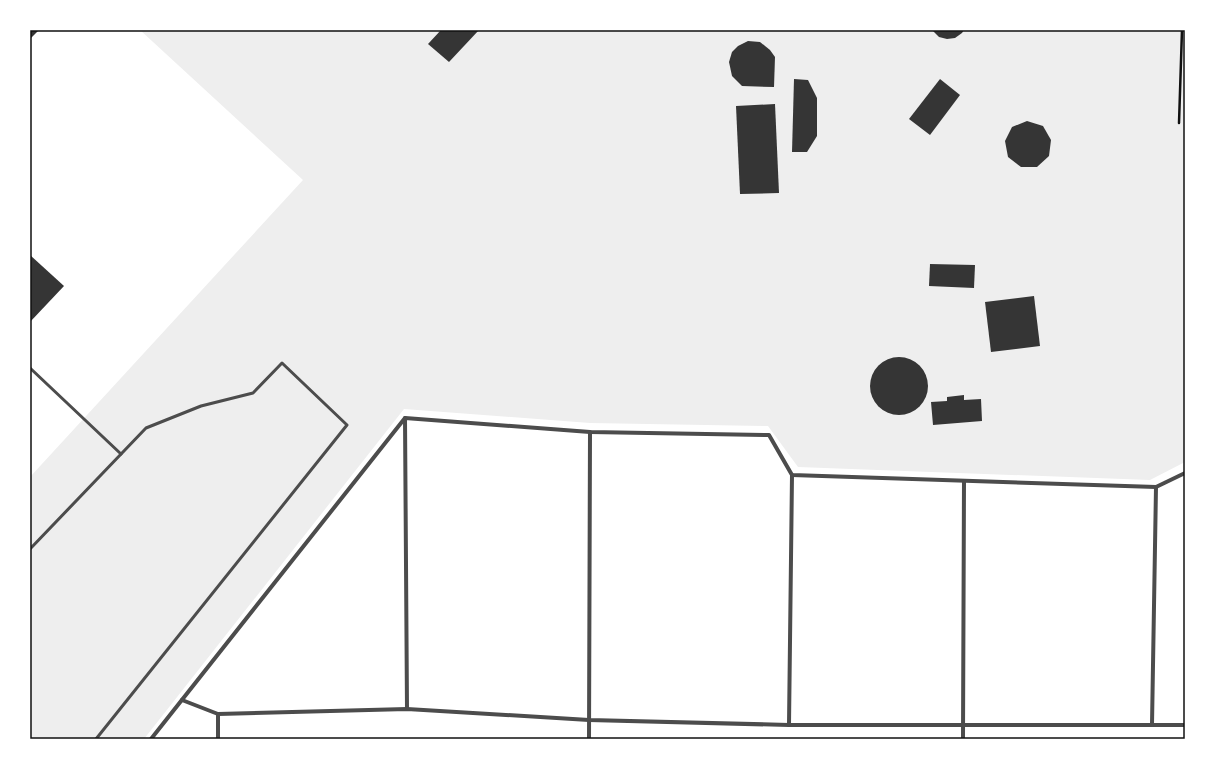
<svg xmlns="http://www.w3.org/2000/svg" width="1215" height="769" font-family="'Fira Sans',sans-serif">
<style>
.green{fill:#eee}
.building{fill:#353535}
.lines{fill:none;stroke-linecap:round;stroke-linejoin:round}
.path{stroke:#111;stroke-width:2.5}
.service{stroke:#4c4c4c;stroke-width:3}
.minor{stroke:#4c4c4c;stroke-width:4}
.neatline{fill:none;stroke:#111;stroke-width:1.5}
</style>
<rect width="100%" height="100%" fill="#fff"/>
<path class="green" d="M 140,30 L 1185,30 L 1185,462 L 1150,480 L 798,467 L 768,426 L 590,423 L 404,409 L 144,739 L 30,739 L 30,477 L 303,180 Z"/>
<g class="building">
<path d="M 30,30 L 39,30 L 30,39 Z"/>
<path d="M 441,30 L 479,30 L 449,62 L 428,44 Z"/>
<path d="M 932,30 L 964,30 L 962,33 L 955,38 L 947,39 L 939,37 Z"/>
<path d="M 748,41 L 760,42 L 770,50 L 775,57 L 774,87 L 742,86 L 732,76 L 729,62 L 732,52 L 738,46 Z"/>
<path d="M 794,79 L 808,80 L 817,98 L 817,136 L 807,152 L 792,152 Z"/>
<path d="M 940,79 L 960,95 L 930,135 L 909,119 Z"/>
<path d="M 775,104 L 779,193 L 740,194 L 736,106 Z"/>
<path d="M 1027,121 L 1043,126 L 1051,140 L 1049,156 L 1037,167 L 1021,167 L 1008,157 L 1005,141 L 1012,127 Z"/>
<path d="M 30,255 L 64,286 L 30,322 Z"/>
<path d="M 930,264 L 975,265 L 974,288 L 929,286 Z"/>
<path d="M 1034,296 L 1040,346 L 991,352 L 985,302 Z"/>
<circle cx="899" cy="386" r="29"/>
<path d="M 964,395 L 964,400 L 981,399 L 982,421 L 933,425 L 931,402 L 947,401 L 947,397 Z"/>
</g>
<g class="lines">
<path class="path" d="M 1179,123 L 1182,30"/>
<g class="service">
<path d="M 30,368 L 121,454"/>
<path d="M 30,549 L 146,428 L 201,406 L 253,393 L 282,363 L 347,425 L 96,739"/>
</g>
<g class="minor">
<path d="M 405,418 L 407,709"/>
<path d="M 182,700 L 218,714 L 407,709 L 589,720 L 789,725 L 1185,725"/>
<path d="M 789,725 L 792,475"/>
<path d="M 1152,725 L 1156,487"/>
<path d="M 151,739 L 405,418 L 590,432 L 769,435 L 792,475 L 1156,487 L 1185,473"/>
<path d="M 218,739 L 218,714"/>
<path d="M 589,739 L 590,432"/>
<path d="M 963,739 L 964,481"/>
</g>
</g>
<rect width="1215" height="769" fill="none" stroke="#ffffff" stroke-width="62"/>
<rect x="31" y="31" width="1153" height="707" class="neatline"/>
</svg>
